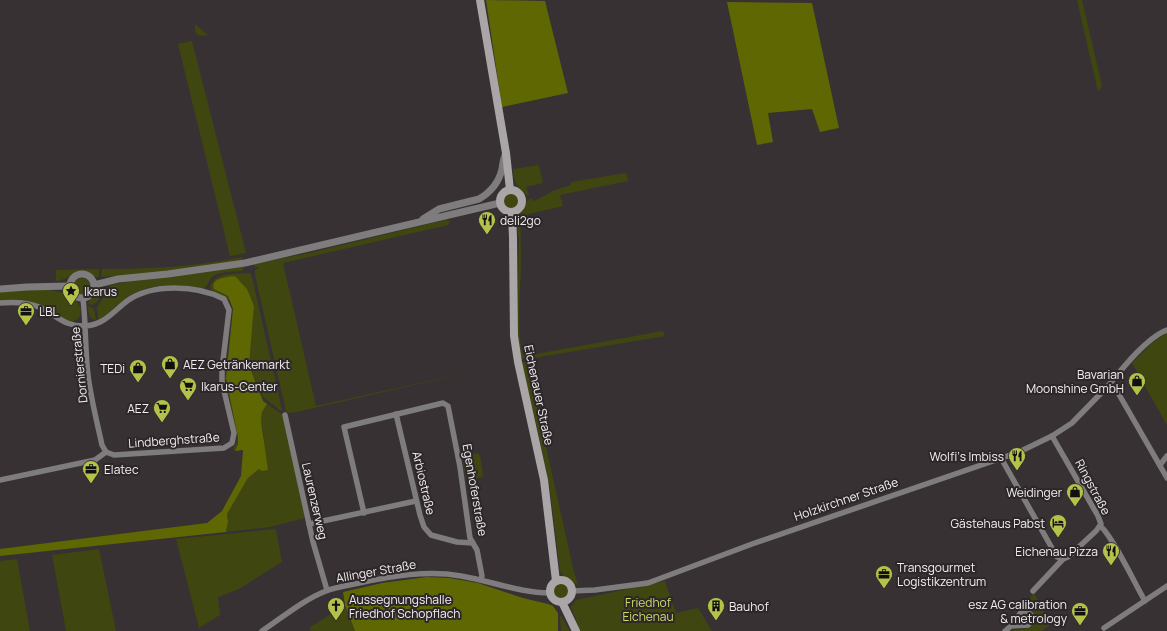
<svg xmlns="http://www.w3.org/2000/svg" width="1167" height="631" font-family="Manrope,sans-serif">
<style>
.green{fill:#404610}
.forest{fill:#5f6703}
.lines{fill:none;stroke-linecap:round;stroke-linejoin:round}
.minor{stroke:#7f7c7d;stroke-width:5.5}
.tertiary{stroke:#7f7c7d;stroke-width:7}
.secondary{stroke:#aaa5a7;stroke-width:8}
.labels{text-anchor:middle;dominant-baseline:central;stroke-width:4;stroke-linejoin:round;paint-order:stroke}
.poi-label{font-size:12px;fill:#f3eff1;stroke:#2d2729;text-anchor:start}
.street-label{font-size:12px;fill:#f3eff1;stroke:#2d2729}
.park-label{font-size:12px;fill:#cddb69;stroke:#2d2729}
</style>
<rect width="100%" height="100%" fill="#373133"/>
<g class="green">
<path d="M 1077,0 L 1082,0 L 1102,86 L 1098,92 Z"/>
<path d="M 195,24 L 208,35 C 195,37 195,35 195,24 Z"/>
<path d="M 192,41 L 246,253 L 230,256 L 178,44 Z"/>
<path d="M 539,165 L 543,183 L 526,187 L 529,195 L 527,195 C 516,186 514,183 513,169 Z"/>
<path d="M 626,173 L 628,181 L 560,195 L 563,206 L 525,215 L 521,218 L 520,224 C 521,237 521,250 521,264 C 521,281 515,346 525,356 L 663,331 L 665,336 L 528,359 L 522,358 L 520,356 L 517,327 L 519,236 L 518,236 L 517,218 L 523,210 L 527,201 L 531,198 L 534,201 L 555,190 L 571,185 L 571,182 Z"/>
<circle cx="511" cy="201" r="9"/>
<path d="M 445,220 L 450,221 L 448,225 L 283,263 L 316,406 L 483,369 L 297,412 L 289,413 L 286,411 L 255,275 L 255,270 L 259,268 L 258,267 L 255,267 L 254,264 L 309,253 Z"/>
<path d="M 242,257 L 243,261 L 153,273 L 101,277 L 102,269 C 149,269 196,267 242,257 Z"/>
<path d="M 243,266 L 244,268 L 242,271 C 233,272 217,271 211,278 C 208,282 208,286 203,289 C 179,284 149,282 127,297 C 117,305 110,314 98,320 L 97,307 L 104,297 L 104,288 L 116,284 L 131,281 Z"/>
<path d="M 99,269 L 99,277 C 91,277 85,270 77,273 C 69,275 67,280 56,281 L 56,270 Z"/>
<path d="M 247,273 L 250,273 L 252,277 L 282,410 L 281,411 L 263,397 L 249,365 L 254,306 L 235,276 L 219,279 L 219,292 L 228,296 L 233,309 L 226,378 L 238,437 L 238,443 L 235,451 L 233,449 L 237,442 L 237,436 L 225,379 L 233,311 C 230,295 224,297 212,291 L 210,287 C 215,272 234,274 247,273 Z"/>
<circle cx="82" cy="287" r="9"/>
<path d="M 34,289 C 48,290 74,290 80,307 C 81,312 81,315 78,319 C 66,326 54,313 44,307 C 36,303 10,303 0,301 L 0,292 Z"/>
<path d="M 101,289 L 103,295 L 97,302 L 92,305 L 88,304 C 90,298 96,292 101,289 Z"/>
<path d="M 88,306 L 94,309 L 96,320 C 88,319 88,312 88,306 Z"/>
<path d="M 1167,333 L 1167,425 L 1132,363 L 1153,342 Z"/>
<path d="M 523,362 L 527,362 L 574,572 L 578,585 L 565,578 L 560,571 L 550,490 L 539,436 L 522,363 Z"/>
<path d="M 267,404 L 283,415 L 305,518 L 270,527 L 226,532 L 228,522 L 227,514 L 248,478 L 259,469 L 264,436 L 261,421 L 262,412 Z"/>
<path d="M 477,453 L 480,455 L 483,477 L 466,480 L 463,462 L 468,461 L 467,455 Z"/>
<path d="M 276,529 L 282,562 L 239,589 L 218,597 L 220,615 L 199,628 L 176,539 Z"/>
<path d="M 99,549 L 116,631 L 66,631 L 52,555 Z"/>
<path d="M 17,559 L 30,631 L 0,631 L 0,561 Z"/>
<path d="M 665,581 L 676,613 L 698,608 L 712,631 L 580,631 L 571,607 L 576,600 Z"/>
<circle cx="561" cy="591" r="8"/>
<path d="M 1034,593 L 1052,624 L 1041,631 L 1010,631 C 1016,629 1024,630 1029,627 C 1039,622 1035,607 1023,609 L 1024,605 Z"/>
<path d="M 345,605 L 355,631 L 311,631 L 309,628 Z"/>
<path d="M 560,616 L 561,616 L 570,631 L 561,631 Z"/>
</g>
<g class="forest">
<path d="M 486,0 L 545,1 L 568,93 L 502,107 Z"/>
<path d="M 727,2 L 812,3 L 839,128 L 820,132 L 812,109 L 768,113 L 773,142 L 757,145 Z"/>
<path d="M 235,276 L 247,289 L 254,306 L 249,365 L 263,401 L 267,404 L 262,412 L 261,421 L 268,470 L 262,471 L 259,469 L 248,478 L 227,514 L 228,522 L 226,532 L 0,556 L 0,549 L 207,523 L 222,511 L 241,476 L 243,450 L 235,451 L 238,444 L 238,437 L 226,378 L 233,309 L 228,296 L 214,289 C 210,278 227,277 235,276 Z"/>
<path d="M 427,577 L 449,578 L 478,583 L 523,598 L 548,604 L 553,606 L 558,613 L 558,631 L 355,631 L 345,605 L 343,592 L 382,583 Z"/>
</g>
<g class="lines">
<g class="minor">
<path d="M 0,303 C 13,302 27,302 39,307 C 57,315 64,327 86,326 C 105,324 114,311 127,301 C 152,283 197,285 224,299 L 229,310 L 222,369 L 222,382 L 234,433 L 232,443 L 224,448 L 114,455 L 106,452 L 102,445 C 97,422 91,399 88,375 C 85,350 86,324 83,299"/>
<path d="M 1108,386 C 1121,370 1147,337 1167,330"/>
<path d="M 396,414 L 420,515 L 424,527 L 431,535 L 457,542 L 473,543"/>
<path d="M 285,415 L 313,542 L 327,590"/>
<path d="M 1001,458 L 1057,557 L 1063,559"/>
<path d="M 1160,465 L 1167,456"/>
<path d="M 0,480 L 95,460 L 106,452"/>
<path d="M 364,513 L 344,427 L 443,403 L 448,406 L 460,467 L 470,538 L 477,550 L 482,576 L 481,579"/>
<path d="M 309,524 L 416,501"/>
<path d="M 1100,526 C 1111,533 1136,586 1145,601"/>
<path d="M 571,591 L 595,590 L 648,583 L 752,544 L 1019,452 L 1052,436 L 1072,423 L 1108,386 L 1112,387 L 1117,391 L 1167,478"/>
<path d="M 1033,591 L 1063,559 L 1068,557 L 1096,531 L 1101,524 L 1098,516 L 1052,436"/>
<path d="M 1104,628 L 1167,586"/>
<path d="M 262,631 C 283,617 303,600 326,591 C 336,587 348,585 359,583 C 393,576 427,570 461,576 C 491,581 520,593 550,593"/>
<path d="M 1005,631 L 1011,626 L 1022,611 L 1027,611 L 1032,616 L 1031,621 L 1028,625 L 1011,626"/>
</g>
<g class="tertiary">
<path d="M 423,219 L 439,209 L 479,199 C 491,192 499,182 502,169 C 503,163 503,159 506,153"/>
<circle cx="82" cy="286" r="12"/>
<path d="M 94,285 L 118,279 L 168,274 L 245,263 L 500,203"/>
<path d="M 0,289 L 27,287 L 69,286"/>
</g>
<g class="secondary">
<path d="M 480,0 L 506,153 L 510,190"/>
<circle cx="511" cy="201" r="11"/>
<path d="M 512,212 L 513,238 L 514,336 L 518,362 L 544,480 L 556,581"/>
<circle cx="561" cy="591" r="11"/>
<path d="M 562,602 L 576,631"/>
</g>
</g>
<defs>
<symbol id="restaurant-pin" viewBox="-11 -11 22 30"><path d="M0 17L-7.5 6A9.5 9.5 0 1 1 7.5 6Z" fill="#b4c24a" stroke="#2d2729"/><path d="M-5-6h1v4h1v-4h1v4h1v-4h1v5L-1.5 .5V6h-2V.5L-5-1ZM5-6V6H3V1.5H1.5Q1.5-4 5-6Z" fill="#111"/></symbol>
<symbol id="sight-pin" viewBox="-11 -11 22 30"><path d="M0 17L-7.5 6A9.5 9.5 0 1 1 7.5 6Z" fill="#b4c24a" stroke="#2d2729"/><path d="M0-6L1.8-2.2L6-1.7L2.9 1.2L3.7 5.4L0 3.3L-3.7 5.4L-2.9 1.2L-6-1.7L-1.8-2.2Z" fill="#111"/></symbol>
<symbol id="office-pin" viewBox="-11 -11 22 30"><path d="M0 17L-7.5 6A9.5 9.5 0 1 1 7.5 6Z" fill="#b4c24a" stroke="#2d2729"/><path d="M-6-3h4V-5.5h4V-3h4V5H-6ZM-1-4.5V-3h2v-1.5ZM-6 0V1H6V0Z" fill="#111"/></symbol>
<symbol id="shop-pin" viewBox="-11 -11 22 30"><path d="M0 17L-7.5 6A9.5 9.5 0 1 1 7.5 6Z" fill="#b4c24a" stroke="#2d2729"/><path d="M-5-2.5h2.3a2.7 3.5 0 0 1 5.4 0H5L5.5 6h-11ZM-1.5-2.5h3a1.5 2.3 0 0 0-3 0Z" fill="#111"/></symbol>
<symbol id="supermarket-pin" viewBox="-11 -11 22 30"><path d="M0 17L-7.5 6A9.5 9.5 0 1 1 7.5 6Z" fill="#b4c24a" stroke="#2d2729"/><path d="M-6-5.5h2.5l.6 2H6L4.5 2H-2.5L-4.4-4H-6ZM-1.5 3.2a1.3 1.3 0 1 0 .1 0ZM3 3.2a1.3 1.3 0 1 0 .1 0Z" fill="#111"/></symbol>
<symbol id="hotel-pin" viewBox="-11 -11 22 30"><path d="M0 17L-7.5 6A9.5 9.5 0 1 1 7.5 6Z" fill="#b4c24a" stroke="#2d2729"/><path d="M-6-4.5h1.5V1H6V5H4.5V3h-9V5H-6ZM-4 0a1.8 1.8 0 1 1 3.6 0ZM.5 0V-2.5h3Q6-2.5 6 0Z" fill="#111"/></symbol>
<symbol id="church-pin" viewBox="-11 -11 22 30"><path d="M0 17L-7.5 6A9.5 9.5 0 1 1 7.5 6Z" fill="#b4c24a" stroke="#2d2729"/><path d="M-1.2-6h2.4v3.5h3.3v2.4h-3.3V6h-2.4V-.1h-3.3v-2.4h3.3Z" fill="#111"/></symbol>
<symbol id="building-pin" viewBox="-11 -11 22 30"><path d="M0 17L-7.5 6A9.5 9.5 0 1 1 7.5 6Z" fill="#b4c24a" stroke="#2d2729"/><path d="M-4-6H4V6H1V3H-1V6H-4ZM-2.5-4.3h1.7v1.8h-1.7ZM.8-4.3h1.7v1.8H.8ZM-2.5-1h1.7V.8h-1.7ZM.8-1h1.7V.8H.8Z" fill="#111"/></symbol>
</defs>
<g fill-rule="evenodd">
<use href="#restaurant-pin" x="477" y="210" width="20" height="27"/>
<use href="#sight-pin" x="61" y="281" width="20" height="27"/>
<use href="#office-pin" x="16" y="301" width="20" height="27"/>
<use href="#shop-pin" x="160" y="354" width="20" height="27"/>
<use href="#shop-pin" x="128" y="358" width="20" height="27"/>
<use href="#shop-pin" x="1127" y="371" width="20" height="27"/>
<use href="#supermarket-pin" x="178" y="376" width="20" height="27"/>
<use href="#supermarket-pin" x="152" y="398" width="20" height="27"/>
<use href="#restaurant-pin" x="1007" y="446" width="20" height="27"/>
<use href="#office-pin" x="81" y="459" width="20" height="27"/>
<use href="#shop-pin" x="1065" y="482" width="20" height="27"/>
<use href="#hotel-pin" x="1048" y="513" width="20" height="27"/>
<use href="#restaurant-pin" x="1101" y="541" width="20" height="27"/>
<use href="#office-pin" x="874" y="564" width="20" height="27"/>
<use href="#church-pin" x="326" y="596" width="20" height="27"/>
<use href="#building-pin" x="706" y="596" width="20" height="27"/>
<use href="#office-pin" x="1070" y="601" width="20" height="27"/>
</g>
<g class="labels">
<g class="poi-label">
<text x="500" y="220">deli2go</text>
<text x="84" y="291">Ikarus</text>
<text x="39" y="311">LBL</text>
<text x="183" y="364">AEZ Getränkemarkt</text>
<text x="125" y="368" text-anchor="end">TEDi</text>
<text x="1124" y="374" text-anchor="end">Bavarian<tspan x="1124" dy="14">Moonshine GmbH</tspan></text>
<text x="201" y="386">Ikarus-Center</text>
<text x="149" y="408" text-anchor="end">AEZ</text>
<text x="1004" y="456" text-anchor="end">Wolfi‘s Imbiss</text>
<text x="104" y="469">Elatec</text>
<text x="1062" y="492" text-anchor="end">Weidinger</text>
<text x="1045" y="523" text-anchor="end">Gästehaus Pabst</text>
<text x="1098" y="551" text-anchor="end">Eichenau Pizza</text>
<text x="897" y="567">Transgourmet<tspan x="897" dy="14">Logistikzentrum</tspan></text>
<text x="349" y="599">Aussegnungshalle<tspan x="349" dy="14">Friedhof Schopflach</tspan></text>
<text x="1067" y="604" text-anchor="end">esz AG calibration<tspan x="1067" dy="14">&amp; metrology</tspan></text>
<text x="729" y="606">Bauhof</text>
</g>
<g class="street-label">
<text transform="translate(79 365) rotate(-96)">Dornierstraße</text>
<text transform="translate(539 395) rotate(78)">Eichenauer Straße</text>
<text transform="translate(174 440) rotate(-4)">Lindberghstraße</text>
<text transform="translate(424 483) rotate(77)">Arbiostraße</text>
<text transform="translate(1093 487) rotate(62)">Ringstraße</text>
<text transform="translate(475 490) rotate(80)">Egenhoferstraße</text>
<text transform="translate(846 499) rotate(-19)">Holzkirchner Straße</text>
<text transform="translate(315 501) rotate(77)">Laurenzerweg</text>
<text transform="translate(376 571) rotate(-10)">Allinger Straße</text>
</g>
<g class="park-label">
<text x="648" y="602">Friedhof<tspan x="648" dy="14">Eichenau</tspan></text>
</g>
</g>
</svg>
